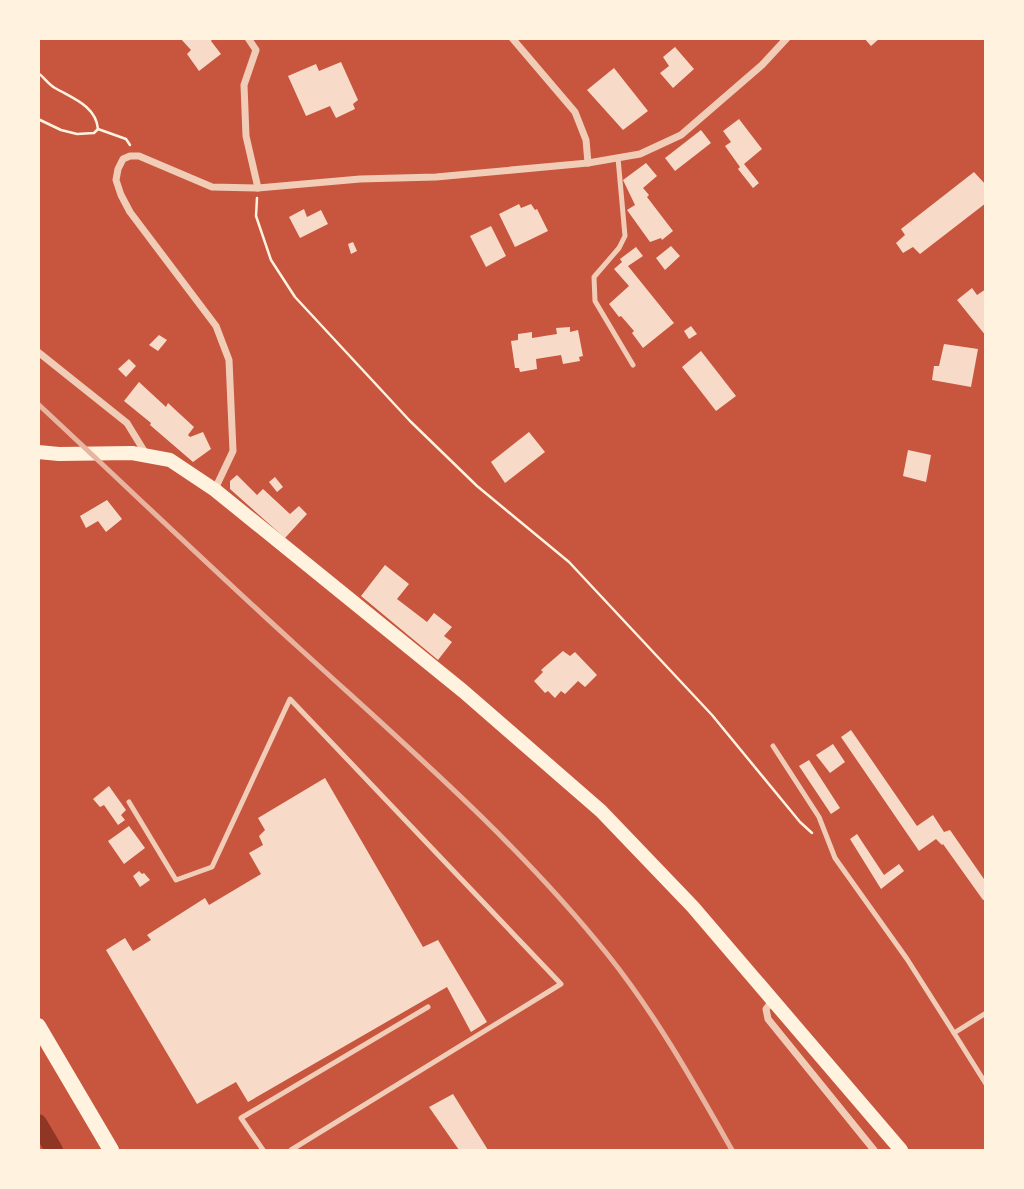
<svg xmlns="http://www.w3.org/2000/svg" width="1024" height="1189" font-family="Figtree,sans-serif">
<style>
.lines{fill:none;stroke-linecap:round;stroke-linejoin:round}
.canal{stroke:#8f3625;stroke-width:18}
.building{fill:#f7dbc8}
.path{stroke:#fff3e0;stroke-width:2.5}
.service{stroke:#f1ccb7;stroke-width:5}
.minor{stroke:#f1ccb7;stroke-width:7}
.secondary{stroke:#fff3e0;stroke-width:14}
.primary{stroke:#fff3e0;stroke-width:16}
.rail{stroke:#e9b49f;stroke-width:5}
</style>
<rect width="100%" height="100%" fill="#c8553d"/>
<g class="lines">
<path class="canal" d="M 38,1123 L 54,1150"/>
</g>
<g class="building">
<path d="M 180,38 L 213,38 L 211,41 L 221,54 L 199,71 L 187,54 L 191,50 Z"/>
<path d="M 864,38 L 880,38 L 871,46 Z"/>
<path d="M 675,47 L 694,69 L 673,88 L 660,73 L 669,66 L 663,57 Z"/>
<path d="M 341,62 L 358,100 L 353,104 L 355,109 L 336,118 L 330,106 L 306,116 L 288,76 L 316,64 L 319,71 Z"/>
<path d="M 614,68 L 648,111 L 623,130 L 587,90 Z"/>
<path d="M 739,119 L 762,149 L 744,164 L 759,183 L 753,188 L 738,169 L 740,167 L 725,146 L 731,142 L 723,131 Z"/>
<path d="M 701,130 L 711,143 L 675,171 L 665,158 Z"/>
<path d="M 646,163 L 657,176 L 643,188 L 649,195 L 647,197 L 673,231 L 662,240 L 661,238 L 650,242 L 627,210 L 635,205 L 623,180 Z"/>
<path d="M 974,172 L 986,185 L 986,203 L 920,254 L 913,247 L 903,253 L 896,243 L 905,235 L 901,229 Z"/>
<path d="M 519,204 L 521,208 L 531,204 L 535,210 L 537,209 L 548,231 L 515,247 L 499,214 Z"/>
<path d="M 304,209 L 307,217 L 321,210 L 328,224 L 300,238 L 289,217 Z"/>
<path d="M 491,226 L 506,256 L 486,267 L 470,236 Z"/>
<path d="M 353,242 L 357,251 L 351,254 L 348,244 Z"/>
<path d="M 671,246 L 680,256 L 665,270 L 656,258 Z"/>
<path d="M 636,247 L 643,256 L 628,266 L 674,323 L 643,348 L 632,333 L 634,331 L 621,316 L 619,317 L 609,304 L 629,286 L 614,269 L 622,262 L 620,259 Z"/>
<path d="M 972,288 L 977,295 L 986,289 L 986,336 L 957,300 Z"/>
<path d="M 691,326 L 697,334 L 689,339 L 684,331 Z"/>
<path d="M 570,327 L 570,332 L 578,330 L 583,356 L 579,357 L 580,361 L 563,364 L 561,355 L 536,359 L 537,369 L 520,372 L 519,368 L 515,368 L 511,341 L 518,340 L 518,334 L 532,332 L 532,338 L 557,334 L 556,328 Z"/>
<path d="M 159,335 L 167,340 L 158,351 L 149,345 Z"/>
<path d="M 944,344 L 978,349 L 971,387 L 932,380 L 934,366 L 939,366 Z"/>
<path d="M 701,351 L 736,396 L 716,411 L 682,367 Z"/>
<path d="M 129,359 L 136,366 L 126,377 L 118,369 Z"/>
<path d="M 139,382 L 166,407 L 168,403 L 194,427 L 188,435 L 190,437 L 203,432 L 211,449 L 193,462 L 150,425 L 151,423 L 124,401 Z"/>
<path d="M 529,432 L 545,452 L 505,483 L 491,462 Z"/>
<path d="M 908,450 L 931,455 L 926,482 L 903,476 Z"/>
<path d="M 237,475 L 257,495 L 263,489 L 290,514 L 299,506 L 307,514 L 285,538 L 230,489 L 230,481 Z"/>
<path d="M 275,477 L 283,487 L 277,492 L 269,482 Z"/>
<path d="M 107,500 L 122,519 L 106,532 L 98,521 L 86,528 L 80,516 Z"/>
<path d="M 385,565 L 409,584 L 397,599 L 427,622 L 434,613 L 452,627 L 444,636 L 452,642 L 438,660 L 361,596 Z"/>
<path d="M 563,651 L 570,656 L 575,652 L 597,675 L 585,687 L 578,681 L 565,694 L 561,691 L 555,698 L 548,691 L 545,693 L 534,681 L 543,672 L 541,670 Z"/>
<path d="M 851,730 L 917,826 L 933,815 L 944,832 L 950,830 L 986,882 L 986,899 L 983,900 L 943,844 L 942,845 L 936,839 L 919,851 L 841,737 Z"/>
<path d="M 833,744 L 845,762 L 830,773 L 816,755 Z"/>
<path d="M 809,760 L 840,808 L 831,814 L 799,766 Z"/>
<path d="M 325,778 L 423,947 L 438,940 L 487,1022 L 471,1032 L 447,987 L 248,1102 L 236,1082 L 197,1104 L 106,950 L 125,938 L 133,951 L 151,940 L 147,935 L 205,898 L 209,905 L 261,874 L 249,853 L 263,845 L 259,836 L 265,830 L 258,818 Z"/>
<path d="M 109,786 L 126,810 L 121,815 L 125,820 L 118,825 L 104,805 L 100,807 L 93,799 Z"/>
<path d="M 129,826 L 145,848 L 124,864 L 108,841 Z"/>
<path d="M 857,834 L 884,875 L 899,864 L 904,871 L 881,889 L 850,839 Z"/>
<path d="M 139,871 L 142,874 L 144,873 L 150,880 L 140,887 L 133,876 Z"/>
<path d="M 453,1094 L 488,1150 L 459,1150 L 429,1107 Z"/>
</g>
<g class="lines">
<g class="path">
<path d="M 38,73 C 44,77 49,85 55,88 C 72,98 96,106 98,129 L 126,139 L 130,145"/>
<path d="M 38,119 L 61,130 L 77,134 L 94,133 L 98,129"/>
<path d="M 257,198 L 256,216 L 271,260 L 295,297 L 410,421 L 477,486 L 569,562 L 712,715 L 800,822 L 812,833"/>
</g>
<g class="service">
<path d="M 618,158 L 625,236 L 619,248 L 594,277 L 595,301 L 633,365"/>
<path d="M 773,746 L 819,817 L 835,858 L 907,959 L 954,1033"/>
<path d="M 129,802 L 176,880 L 212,867 L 290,699 L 561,984 L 291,1150"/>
<path d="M 986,1013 L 954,1033 L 986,1084"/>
<path d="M 263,1150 L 241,1118 L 428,1007"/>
</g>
<g class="minor">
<path d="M 248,38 L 256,50 L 244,85 L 246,136 L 258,188"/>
<path d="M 512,38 L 575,112 L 586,140 L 588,163"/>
<path d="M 38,352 L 127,423 L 146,454"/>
<path d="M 215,489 L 233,451 L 229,360 L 216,326 L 130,212 L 121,195 L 116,180 L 118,169 L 123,159 L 130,156 L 139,156 L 212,187 L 258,188 L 360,179 L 436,177 L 588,163 L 640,154 L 681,135 L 762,65 L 787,38"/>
<path d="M 772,1001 L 766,1009 L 768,1019 L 874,1150"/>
</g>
<path class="secondary" d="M 38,452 L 59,454 L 132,453 L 170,460 L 215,490 L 463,691 L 601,811 L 693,907 L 901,1150"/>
<path class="primary" d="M 38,1026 L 111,1150"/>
<path class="rail" d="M 38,404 C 125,485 210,567 297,646 C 405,745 516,840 608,955 C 656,1015 694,1083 732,1150"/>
</g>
<rect width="1024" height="1189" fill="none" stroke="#fff3e0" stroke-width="80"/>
</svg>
